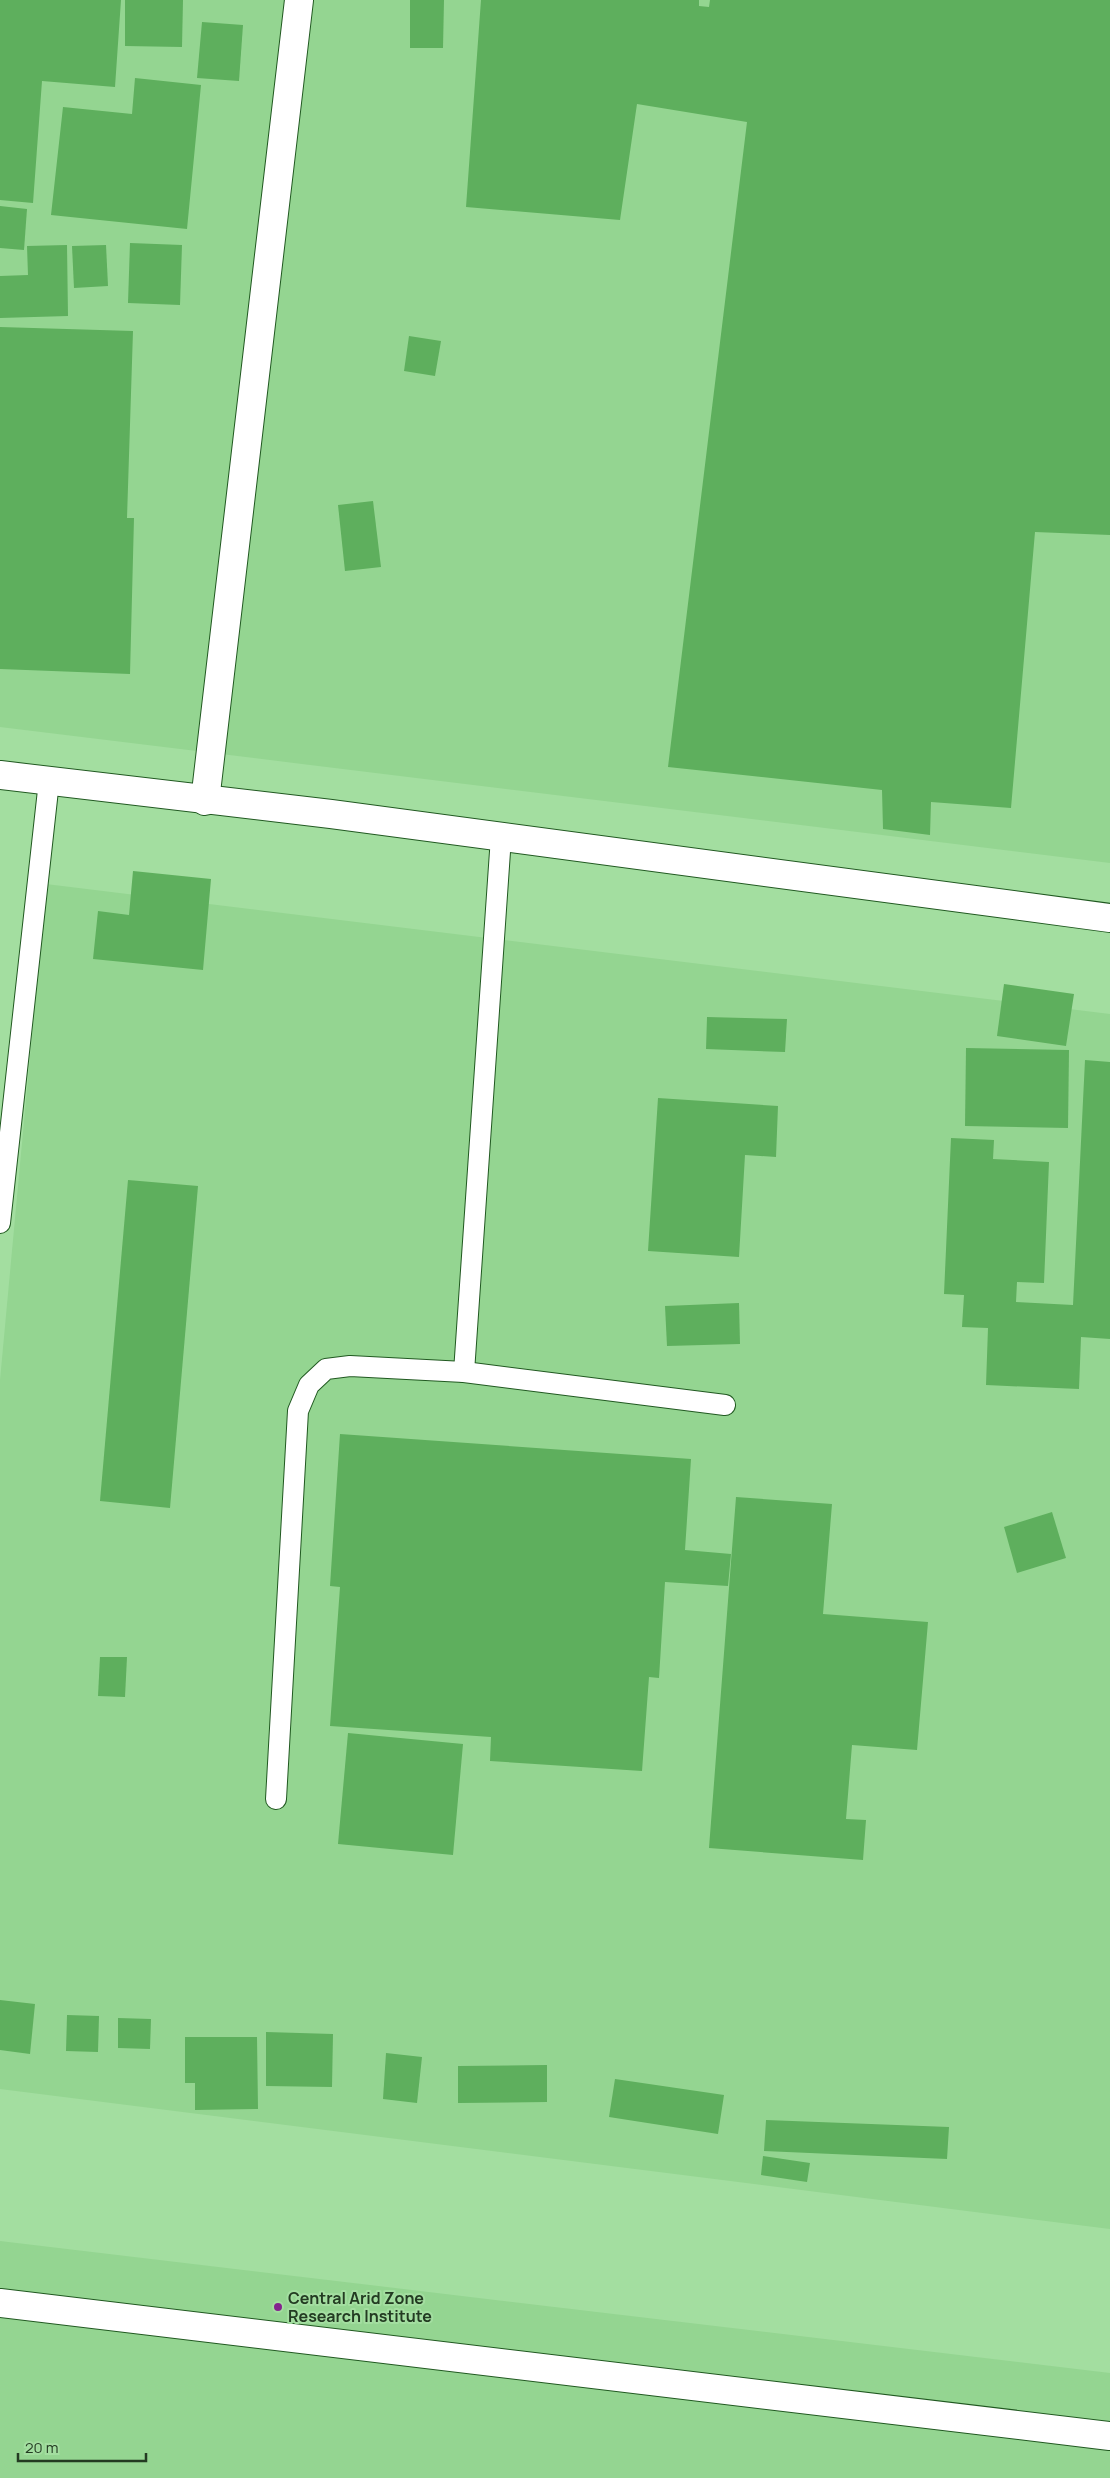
<svg xmlns="http://www.w3.org/2000/svg" width="1110" height="2478" font-family="Manrope,sans-serif">
<style>
.built{fill:#94d591}
.building{fill:#5eaf5d}
.lines{fill:none;stroke-linecap:round;stroke-linejoin:round}
.service-casing{stroke:#215921;stroke-width:22}
.minor-casing{stroke:#215921;stroke-width:30}
.service{stroke:#fff;stroke-width:20}
.minor{stroke:#fff;stroke-width:28}
.poi-dot{fill:#83238d;stroke:#a3dea0;stroke-width:2}
.labels{text-anchor:middle;dominant-baseline:central;stroke-width:4;stroke-linejoin:round;paint-order:stroke}
.poi-label{font-size:16px;font-weight:bold;fill:#233b22;stroke:#a3dea0;text-anchor:start}
</style>
<rect width="100%" height="100%" fill="#a3dea0"/>
<g class="built">
<path d="M 0,0 L 1110,0 L 1110,863 L 0,727 Z"/>
<path d="M 46,884 L 1110,1014 L 1110,2229 L 0,2089 L 0,1380 Z"/>
<path d="M 0,2241 L 1110,2373 L 1110,2478 L 0,2478 Z"/>
</g>
<g class="building">
<path d="M 0,0 L 121,0 L 115,87 L 42,81 L 33,203 L 0,200 Z"/>
<path d="M 125,0 L 183,0 L 182,47 L 125,46 Z"/>
<path d="M 410,0 L 444,0 L 443,48 L 410,48 Z"/>
<path d="M 481,0 L 699,0 L 699,6 L 709,7 L 710,0 L 1110,0 L 1110,535 L 1035,532 L 1011,808 L 931,802 L 930,835 L 883,829 L 882,790 L 668,767 L 747,122 L 637,104 L 620,220 L 466,207 Z"/>
<path d="M 202,22 L 243,25 L 239,81 L 197,78 Z"/>
<path d="M 135,78 L 201,85 L 187,229 L 51,215 L 63,107 L 132,114 Z"/>
<path d="M 0,206 L 27,209 L 24,250 L 0,248 Z"/>
<path d="M 130,243 L 182,245 L 180,305 L 128,303 Z"/>
<path d="M 67,245 L 68,316 L 0,318 L 0,276 L 28,275 L 27,246 Z"/>
<path d="M 106,245 L 108,286 L 74,288 L 72,246 Z"/>
<path d="M 0,327 L 133,331 L 127,518 L 134,518 L 130,674 L 0,669 Z"/>
<path d="M 409,336 L 441,341 L 435,376 L 404,371 Z"/>
<path d="M 373,501 L 381,567 L 345,571 L 338,505 Z"/>
<path d="M 133,871 L 211,879 L 203,970 L 93,959 L 98,911 L 129,915 Z"/>
<path d="M 1004,984 L 1074,994 L 1066,1046 L 997,1036 Z"/>
<path d="M 707,1017 L 787,1019 L 785,1052 L 706,1049 Z"/>
<path d="M 966,1048 L 1069,1050 L 1068,1128 L 965,1126 Z"/>
<path d="M 1085,1060 L 1110,1062 L 1110,1339 L 1081,1337 L 1079,1389 L 986,1385 L 988,1328 L 962,1327 L 964,1295 L 944,1294 L 951,1138 L 994,1140 L 993,1159 L 1049,1162 L 1044,1283 L 1017,1282 L 1016,1302 L 1073,1305 Z"/>
<path d="M 658,1098 L 778,1106 L 776,1157 L 745,1155 L 739,1257 L 648,1251 Z"/>
<path d="M 128,1180 L 198,1186 L 170,1508 L 100,1501 Z"/>
<path d="M 739,1303 L 740,1344 L 667,1346 L 665,1306 Z"/>
<path d="M 340,1434 L 691,1459 L 685,1550 L 731,1554 L 728,1586 L 665,1582 L 659,1678 L 649,1677 L 642,1771 L 490,1761 L 491,1737 L 330,1726 L 340,1587 L 330,1586 Z"/>
<path d="M 736,1497 L 832,1504 L 823,1614 L 928,1622 L 917,1750 L 852,1745 L 846,1819 L 866,1820 L 863,1860 L 709,1848 Z"/>
<path d="M 1052,1512 L 1066,1558 L 1017,1573 L 1004,1527 Z"/>
<path d="M 100,1657 L 127,1657 L 125,1697 L 98,1696 Z"/>
<path d="M 348,1733 L 463,1744 L 453,1855 L 338,1844 Z"/>
<path d="M 0,2000 L 35,2004 L 30,2054 L 0,2050 Z"/>
<path d="M 67,2015 L 99,2016 L 98,2052 L 66,2051 Z"/>
<path d="M 118,2018 L 151,2019 L 150,2049 L 118,2048 Z"/>
<path d="M 266,2032 L 333,2034 L 332,2087 L 266,2086 Z"/>
<path d="M 185,2037 L 257,2037 L 258,2109 L 195,2110 L 195,2083 L 185,2083 Z"/>
<path d="M 386,2053 L 422,2057 L 417,2103 L 383,2099 Z"/>
<path d="M 547,2065 L 547,2102 L 458,2103 L 458,2066 Z"/>
<path d="M 615,2079 L 724,2095 L 718,2134 L 609,2117 Z"/>
<path d="M 766,2120 L 949,2127 L 947,2159 L 764,2151 Z"/>
<path d="M 763,2156 L 810,2163 L 807,2182 L 761,2175 Z"/>
</g>
<g class="lines">
<defs>
<g id="service">
<path d="M 0,1223 L 49,781"/>
<path d="M 464,1372 L 501,837"/>
<path d="M 276,1799 L 298,1411 L 309,1385 L 326,1369 L 350,1366 L 464,1372 L 725,1405"/>
</g>
<g id="minor">
<path d="M 0,775 L 331,814 L 1110,918"/>
<path d="M 205,801 L 299,0"/>
<path d="M 0,2303 L 1110,2436"/>
</g>
</defs>
<use href="#service" class="service-casing"/>
<use href="#minor" class="minor-casing"/>
<use href="#service" class="service"/>
<use href="#minor" class="minor"/>
</g>
<circle class="poi-dot" cx="278" cy="2307" r="5"/>
<g class="labels">
<g class="poi-label">
<text x="288" y="2298">Central Arid Zone<tspan x="288" dy="18">Research Institute</tspan></text>
</g>
</g>
<path d="M18 2453v8h128v-8" fill="none" stroke="#233b22" stroke-width="2.5"/>
<text x="25" y="2453" font-size="15" fill="#233b22" stroke="#a3dea0" stroke-width="4" paint-order="stroke">20 m</text>
</svg>
